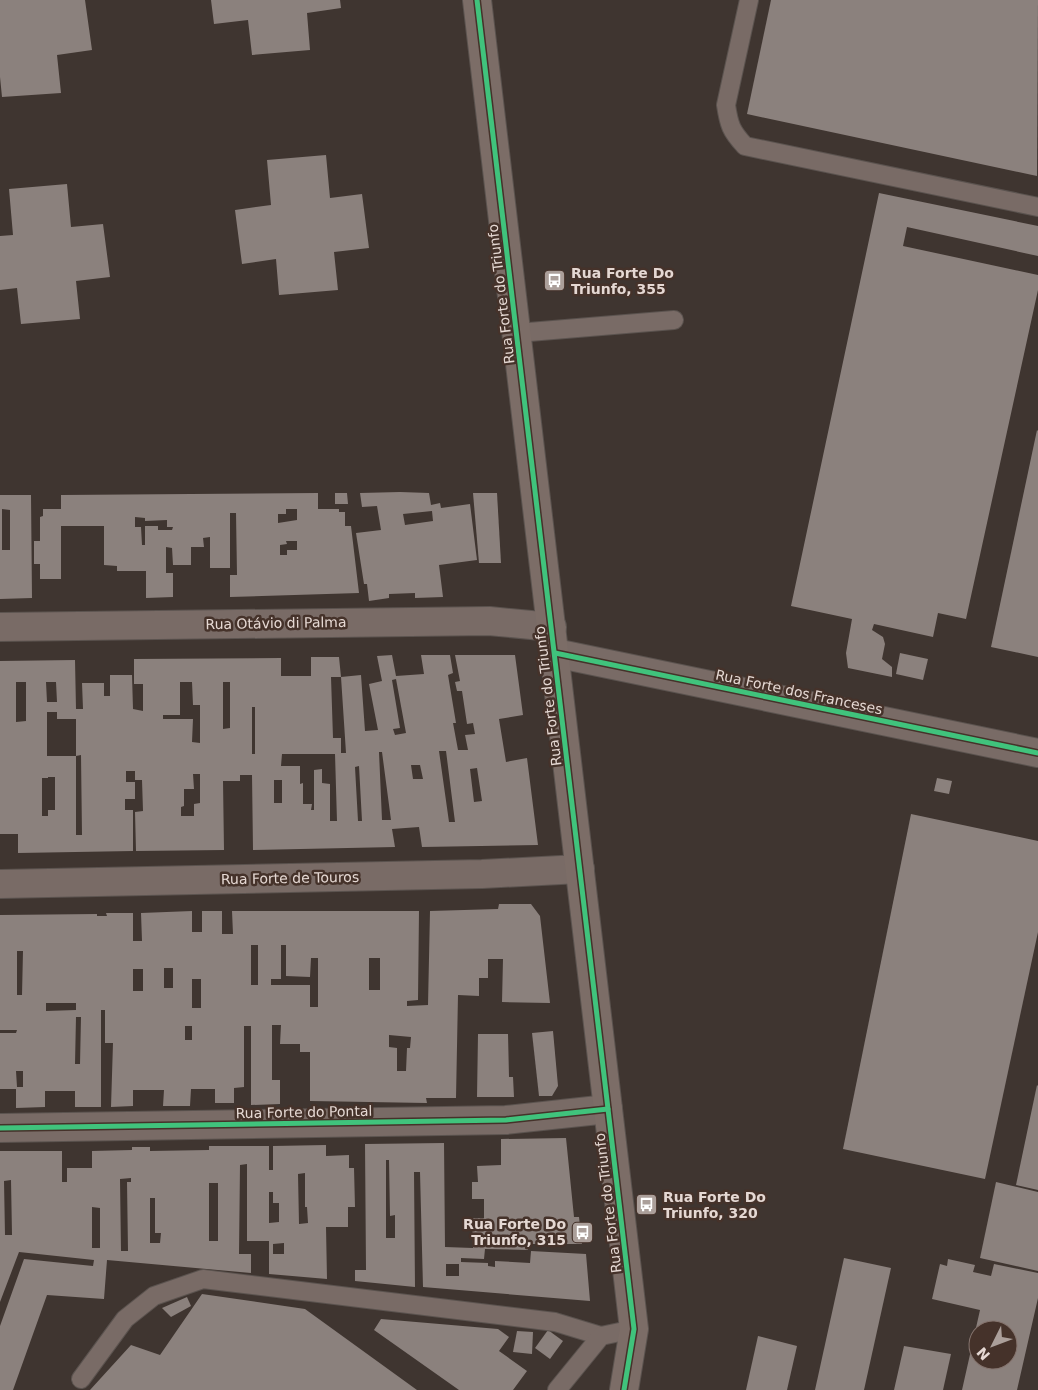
<svg xmlns="http://www.w3.org/2000/svg" width="1038" height="1390" font-family="'DejaVu Sans',sans-serif">
<style>
.building{fill:#8b817d;fill-rule:evenodd}
.lines{fill:none;stroke-linecap:round;stroke-linejoin:round}
.lane-casing{stroke:#5b534f;stroke-width:20}
.street-casing{stroke:#5b534f;stroke-width:30}
.secondary-casing{stroke:#5b534f;stroke-width:30}
.lane{stroke:#796b66;stroke-width:18}
.street{stroke:#796b66;stroke-width:28}
.secondary{stroke:#7c6d67;stroke-width:28}
.cycleway-casing{stroke:#45322a;stroke-width:8}
.cycleway{stroke:#40c37c;stroke-width:5}
.labels{text-anchor:middle;dominant-baseline:central;stroke-width:5;stroke-linejoin:round;paint-order:stroke}
.poi-label{font-size:14px;font-weight:bold;fill:#e5d8d3;stroke:#45322a;text-anchor:start}
.street-label{font-size:14px;fill:#e5d8d3;stroke:#45322a}
</style>
<rect width="100%" height="100%" fill="#3f3530"/>
<g class="building">
<path d="M 0,0 L 85,0 L 92,50 L 57,55 L 61,93 L 2,97 L 0,77 Z"/>
<path d="M 211,0 L 340,0 L 341,8 L 307,13 L 310,50 L 252,55 L 248,20 L 214,24 Z"/>
<path d="M 771,0 L 1038,0 L 1037,176 L 747,114 Z"/>
<path d="M 326,155 L 330,198 L 362,194 L 369,248 L 334,252 L 338,290 L 279,295 L 276,259 L 242,264 L 235,210 L 271,205 L 267,160 Z"/>
<path d="M 67,184 L 71,227 L 103,224 L 110,277 L 76,281 L 80,319 L 21,324 L 17,288 L 0,290 L 0,236 L 13,235 L 9,189 Z"/>
<path d="M 879,193 L 1038,226 L 1038,256 L 907,227 L 903,246 L 1038,275 L 1038,290 L 966,619 L 938,613 L 933,637 L 874,624 L 872,630 L 883,637 L 885,644 L 882,659 L 892,667 L 892,677 L 848,668 L 846,653 L 852,619 L 791,606 Z"/>
<path d="M 1037,430 L 1038,431 L 1038,657 L 991,647 Z"/>
<path d="M 400,492 L 429,493 L 431,505 L 440,503 L 441,508 L 470,504 L 477,560 L 439,565 L 443,597 L 415,598 L 415,593 L 389,594 L 389,598 L 369,601 L 367,584 L 364,584 L 356,533 L 381,530 L 377,506 L 362,507 L 360,493 ZM 432,511 L 433,521 L 405,525 L 403,514 Z"/>
<path d="M 318,493 L 318,509 L 339,509 L 339,512 L 345,512 L 345,526 L 351,526 L 359,593 L 230,597 L 230,575 L 237,575 L 236,513 L 230,513 L 230,568 L 210,568 L 210,537 L 203,538 L 204,547 L 191,547 L 191,565 L 173,565 L 172,548 L 166,547 L 166,573 L 173,573 L 173,597 L 146,598 L 146,571 L 117,571 L 117,566 L 104,565 L 104,526 L 61,526 L 61,579 L 40,579 L 40,564 L 34,564 L 34,541 L 40,541 L 40,517 L 43,516 L 43,509 L 61,509 L 61,495 ZM 286,509 L 297,509 L 297,520 L 278,523 L 278,514 L 286,514 ZM 135,517 L 145,518 L 145,521 L 167,520 L 167,527 L 173,527 L 172,530 L 158,530 L 158,526 L 145,526 L 145,545 L 142,545 L 141,527 L 135,527 ZM 286,541 L 297,541 L 297,550 L 287,550 L 287,555 L 280,555 L 280,545 L 287,544 Z"/>
<path d="M 335,493 L 347,493 L 348,504 L 335,504 Z"/>
<path d="M 473,493 L 497,493 L 501,563 L 479,563 Z"/>
<path d="M 0,495 L 31,495 L 32,598 L 0,599 ZM 2,509 L 10,510 L 10,550 L 2,550 Z"/>
<path d="M 900,653 L 928,659 L 923,680 L 896,674 Z"/>
<path d="M 392,655 L 396,676 L 424,674 L 421,655 L 450,655 L 453,673 L 448,675 L 456,723 L 453,723 L 458,750 L 468,750 L 465,735 L 475,734 L 473,723 L 467,724 L 462,691 L 457,691 L 455,682 L 460,681 L 455,655 L 515,655 L 523,715 L 499,719 L 506,762 L 527,758 L 538,845 L 422,847 L 419,827 L 392,829 L 395,847 L 253,850 L 252,775 L 240,775 L 240,781 L 223,781 L 224,850 L 136,851 L 135,812 L 143,811 L 142,780 L 135,780 L 135,771 L 126,771 L 126,782 L 135,782 L 135,799 L 125,799 L 125,810 L 133,810 L 133,851 L 18,853 L 18,834 L 0,834 L 0,661 L 75,660 L 76,709 L 83,709 L 82,683 L 104,683 L 104,696 L 110,696 L 110,675 L 132,675 L 133,709 L 143,711 L 143,684 L 134,684 L 134,659 L 281,658 L 281,676 L 311,676 L 311,657 L 339,657 L 341,677 L 331,677 L 333,738 L 341,738 L 341,753 L 346,753 L 341,677 L 361,675 L 365,731 L 378,730 L 369,684 L 382,681 L 377,656 ZM 396,679 L 406,733 L 395,735 L 393,729 L 400,728 L 392,680 ZM 16,682 L 26,682 L 26,721 L 16,722 ZM 46,682 L 56,682 L 57,702 L 47,702 ZM 180,682 L 192,682 L 193,705 L 200,705 L 200,743 L 192,742 L 193,719 L 163,719 L 163,715 L 180,715 ZM 223,682 L 230,682 L 230,728 L 223,729 ZM 252,707 L 255,707 L 255,754 L 252,754 ZM 47,712 L 57,712 L 57,719 L 76,719 L 76,756 L 81,755 L 82,835 L 76,835 L 76,756 L 47,756 ZM 439,751 L 446,751 L 455,822 L 449,822 ZM 379,752 L 382,752 L 391,820 L 382,820 ZM 282,754 L 335,754 L 337,821 L 330,821 L 330,784 L 322,783 L 322,769 L 314,770 L 314,810 L 311,810 L 312,804 L 303,804 L 303,783 L 300,784 L 300,766 L 281,766 ZM 411,765 L 420,765 L 423,779 L 413,779 ZM 359,766 L 362,821 L 358,821 L 355,767 ZM 477,768 L 482,801 L 474,802 L 470,769 ZM 193,774 L 200,774 L 200,803 L 194,804 L 194,816 L 181,816 L 181,807 L 184,806 L 184,789 L 194,789 ZM 48,777 L 55,777 L 55,810 L 48,810 L 48,816 L 42,816 L 42,778 L 48,778 ZM 274,780 L 282,780 L 282,803 L 274,803 Z"/>
<path d="M 937,778 L 952,781 L 949,794 L 934,791 Z"/>
<path d="M 911,814 L 1038,841 L 1038,932 L 985,1179 L 843,1149 Z"/>
<path d="M 499,904 L 531,904 L 540,916 L 550,1003 L 502,1002 L 503,959 L 488,959 L 488,978 L 479,978 L 479,996 L 458,995 L 456,1098 L 426,1098 L 427,1103 L 310,1101 L 310,1052 L 300,1052 L 300,1044 L 280,1044 L 281,1025 L 272,1025 L 272,1080 L 280,1080 L 280,1104 L 251,1105 L 251,1026 L 244,1026 L 244,1087 L 234,1088 L 234,1103 L 215,1103 L 215,1089 L 191,1089 L 190,1106 L 163,1106 L 164,1090 L 133,1090 L 133,1106 L 111,1107 L 113,1043 L 105,1043 L 105,1010 L 101,1010 L 101,1107 L 75,1107 L 75,1091 L 45,1091 L 45,1107 L 16,1108 L 16,1089 L 0,1089 L 0,1033 L 16,1033 L 17,1030 L 0,1030 L 0,915 L 97,914 L 97,916 L 107,916 L 106,913 L 133,913 L 133,941 L 142,941 L 141,913 L 192,911 L 192,932 L 202,932 L 202,911 L 222,911 L 222,934 L 233,934 L 232,911 L 419,911 L 418,1000 L 407,1001 L 407,1006 L 428,1005 L 430,911 L 498,909 ZM 251,945 L 258,945 L 258,985 L 251,985 ZM 281,945 L 286,945 L 286,976 L 310,977 L 311,958 L 318,958 L 318,1007 L 310,1007 L 310,985 L 271,985 L 271,979 L 281,979 ZM 17,951 L 23,951 L 22,995 L 17,995 ZM 369,958 L 380,958 L 380,990 L 369,990 ZM 164,968 L 173,968 L 173,988 L 164,988 ZM 133,969 L 143,969 L 143,991 L 133,991 ZM 192,979 L 201,979 L 201,1008 L 192,1008 ZM 46,1003 L 76,1003 L 76,1010 L 46,1011 ZM 76,1017 L 81,1017 L 80,1064 L 75,1064 ZM 185,1026 L 192,1026 L 192,1040 L 185,1040 ZM 389,1035 L 411,1037 L 410,1048 L 407,1048 L 406,1071 L 397,1071 L 397,1048 L 389,1047 ZM 16,1071 L 23,1071 L 23,1087 L 17,1087 Z"/>
<path d="M 553,1031 L 558,1086 L 552,1096 L 539,1096 L 532,1033 Z"/>
<path d="M 478,1034 L 508,1034 L 509,1077 L 513,1077 L 514,1097 L 477,1097 Z"/>
<path d="M 1037,1085 L 1038,1086 L 1038,1190 L 1016,1185 Z"/>
<path d="M 566,1138 L 574,1217 L 579,1217 L 582,1244 L 528,1244 L 528,1250 L 485,1249 L 484,1259 L 461,1258 L 461,1262 L 488,1263 L 488,1266 L 495,1267 L 495,1261 L 530,1263 L 531,1251 L 586,1254 L 590,1301 L 423,1287 L 420,1172 L 414,1172 L 415,1287 L 355,1281 L 355,1270 L 366,1270 L 365,1144 L 444,1143 L 445,1247 L 473,1248 L 472,1218 L 484,1218 L 484,1199 L 472,1199 L 472,1182 L 478,1182 L 477,1166 L 501,1165 L 501,1139 ZM 386,1160 L 389,1160 L 390,1216 L 395,1215 L 395,1238 L 386,1238 ZM 446,1264 L 459,1264 L 459,1276 L 446,1276 Z"/>
<path d="M 326,1145 L 326,1156 L 349,1155 L 349,1168 L 354,1168 L 355,1207 L 348,1207 L 348,1227 L 326,1227 L 327,1279 L 269,1274 L 269,1241 L 247,1241 L 247,1164 L 240,1165 L 239,1254 L 251,1254 L 251,1273 L 107,1260 L 104,1299 L 47,1295 L 13,1390 L 0,1390 L 0,1326 L 24,1259 L 93,1266 L 94,1260 L 19,1252 L 0,1302 L 0,1151 L 62,1151 L 62,1182 L 67,1182 L 67,1168 L 92,1168 L 92,1151 L 132,1150 L 132,1147 L 150,1147 L 150,1151 L 209,1150 L 209,1146 L 269,1146 L 269,1170 L 273,1170 L 273,1146 ZM 305,1173 L 305,1207 L 307,1207 L 308,1223 L 299,1224 L 298,1174 ZM 131,1178 L 131,1182 L 127,1182 L 128,1251 L 121,1251 L 120,1179 ZM 11,1180 L 12,1235 L 5,1235 L 4,1181 ZM 209,1183 L 218,1183 L 218,1241 L 209,1241 ZM 269,1192 L 273,1192 L 273,1203 L 279,1203 L 279,1222 L 269,1223 ZM 150,1198 L 155,1198 L 155,1233 L 161,1233 L 160,1243 L 150,1243 ZM 92,1207 L 100,1208 L 100,1248 L 92,1248 ZM 284,1243 L 284,1254 L 273,1254 L 273,1244 Z"/>
<path d="M 996,1182 L 1038,1192 L 1038,1271 L 980,1258 Z"/>
<path d="M 844,1258 L 891,1268 L 864,1390 L 815,1390 Z"/>
<path d="M 948,1259 L 975,1265 L 973,1272 L 991,1276 L 994,1264 L 1038,1273 L 1038,1298 L 1017,1390 L 962,1390 L 980,1310 L 932,1299 L 940,1264 L 947,1266 ZM 978,1330 L 1008,1330 L 1008,1360 L 978,1360 Z"/>
<path d="M 202,1294 L 305,1309 L 417,1390 L 90,1390 L 131,1345 L 160,1355 Z"/>
<path d="M 187,1297 L 191,1306 L 171,1317 L 162,1308 Z"/>
<path d="M 381,1319 L 498,1329 L 509,1337 L 499,1351 L 527,1371 L 513,1390 L 459,1390 L 374,1330 Z"/>
<path d="M 548,1330 L 563,1341 L 550,1359 L 535,1348 Z"/>
<path d="M 517,1331 L 533,1332 L 532,1354 L 513,1352 Z"/>
<path d="M 758,1336 L 797,1346 L 787,1390 L 746,1390 Z"/>
<path d="M 904,1346 L 951,1354 L 943,1390 L 894,1390 Z"/>
</g>
<g class="lines">
<defs>
<g id="lane">
<path d="M 749,0 L 726,105 C 729,125 731,131 745,146 L 1038,207"/>
<path d="M 517,333 L 674,320"/>
<path d="M 81,1379 L 125,1319 L 154,1296 L 203,1279 L 555,1322 L 601,1336"/>
<path d="M 557,1390 L 601,1336 L 634,1329"/>
</g>
<g id="street">
<path d="M 0,627 L 489,621 L 552,627"/>
<path d="M 555,653 L 1038,753"/>
<path d="M 0,884 L 482,874 L 580,869"/>
<path d="M 0,1128 L 506,1120 L 608,1109"/>
</g>
<path id="secondary" d="M 477,0 L 634,1329 L 624,1390"/>
</defs>
<use href="#lane" class="lane-casing"/>
<use href="#street" class="street-casing"/>
<use href="#secondary" class="secondary-casing"/>
<use href="#lane" class="lane"/>
<use href="#street" class="street"/>
<use href="#secondary" class="secondary"/>
<defs>
<g id="cycleway">
<path d="M 477,0 L 634,1329 L 624,1390"/>
<path d="M 555,653 L 1038,753"/>
<path d="M 0,1128 L 506,1120 L 608,1109"/>
</g>
</defs>
<use href="#cycleway" class="cycleway-casing"/>
<use href="#cycleway" class="cycleway"/>
</g>
<defs>
<symbol id="bus-square" viewBox="-11 -11 22 22"><rect x="-9" y="-9" width="18" height="18" rx="4" fill="#ab9f9a" stroke="#45322a"/><path d="M-5-6H5V4H4V6H2V4H-2V6H-4V4H-5ZM-3.5-4V0h7V-4ZM-3.5 1.2v1.5H-2V1.2ZM2 1.2v1.5H3.5V1.2Z" fill="#fff"/></symbol>
</defs>
<g fill-rule="evenodd">
<use href="#bus-square" x="542" y="268" width="25" height="25"/>
<use href="#bus-square" x="634" y="1192" width="25" height="25"/>
<use href="#bus-square" x="570" y="1220" width="25" height="25"/>
</g>
<g class="labels">
<g class="poi-label">
<text x="571" y="273">Rua Forte Do<tspan x="571" dy="16">Triunfo, 355</tspan></text>
<text x="663" y="1197">Rua Forte Do<tspan x="663" dy="16">Triunfo, 320</tspan></text>
<text x="566" y="1224" text-anchor="end">Rua Forte Do<tspan x="566" dy="16">Triunfo, 315</tspan></text>
</g>
<g class="street-label">
<text transform="translate(501 294) rotate(-97)">Rua Forte do Triunfo</text>
<text transform="translate(276 623) rotate(-1)">Rua Otávio di Palma</text>
<text transform="translate(799 692) rotate(12)">Rua Forte dos Franceses</text>
<text transform="translate(548 696) rotate(-97)">Rua Forte do Triunfo</text>
<text transform="translate(290 878) rotate(-1)">Rua Forte de Touros</text>
<text transform="translate(304 1112) rotate(-1)">Rua Forte do Pontal</text>
<text transform="translate(608 1203) rotate(-97)">Rua Forte do Triunfo</text>
</g>
</g>
<g transform="translate(993 1345) rotate(228)"><circle r="24" fill="#45322a" stroke="#85746e"/>
<path d="M0-4L9 19L0 12L-9 19Z" fill="#ab9f9a"/>
<text y="-8" font-size="14" font-weight="bold" text-anchor="middle" fill="#e5d8d3">N</text>
</g>
</svg>
